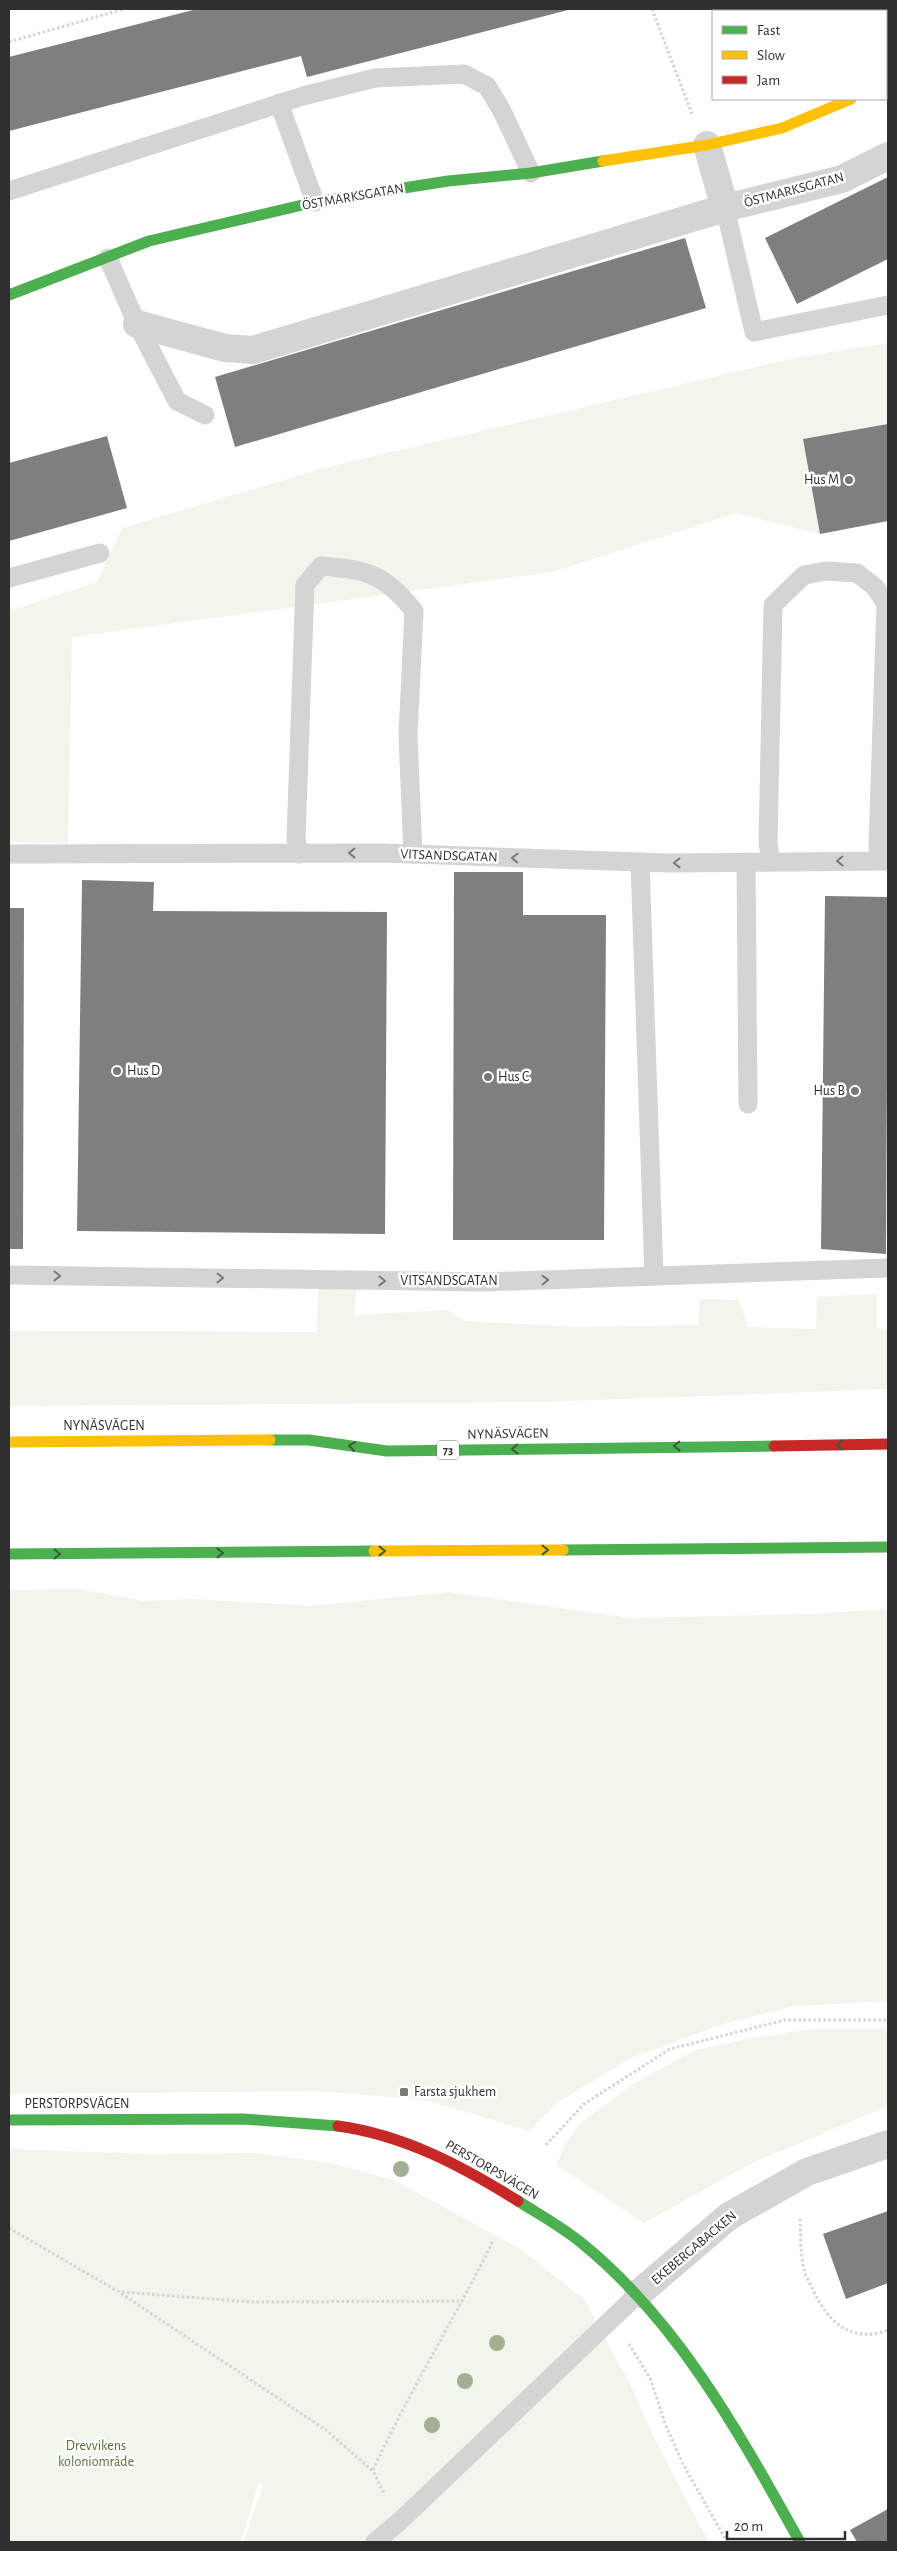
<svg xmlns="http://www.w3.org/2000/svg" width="897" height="2551" font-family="'Alegreya Sans',sans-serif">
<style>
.green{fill:#f1f5eb}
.building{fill:#7f7f7f}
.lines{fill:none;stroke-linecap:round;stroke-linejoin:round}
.path{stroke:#d4d4d4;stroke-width:3;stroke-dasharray:2.5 2.5;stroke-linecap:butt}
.lane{stroke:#d4d4d4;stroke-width:19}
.street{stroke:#d4d4d4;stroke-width:28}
.fast{stroke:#4caf50;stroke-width:11}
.slow{stroke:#ffc107;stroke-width:11}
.jam{stroke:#c62828;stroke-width:11}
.tree{fill:#a2af92}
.oneway{stroke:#797979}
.oneway2{stroke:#395c3b}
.poi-dot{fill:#787878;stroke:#fff;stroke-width:2}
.labels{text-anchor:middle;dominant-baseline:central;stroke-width:5;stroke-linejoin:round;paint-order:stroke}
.shield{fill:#fff;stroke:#6d6d6d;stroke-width:1}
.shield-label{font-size:12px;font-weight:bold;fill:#2f2f2f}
.street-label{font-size:14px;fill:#2f2f2f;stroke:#fff}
.poi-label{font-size:14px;fill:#2f2f2f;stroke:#fff;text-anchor:start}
.park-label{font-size:14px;fill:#556e38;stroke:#fff}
</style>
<rect width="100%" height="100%" fill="#fff"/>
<g class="green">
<path d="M 888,343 L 888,424 L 803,439 L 820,534 L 736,513 L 553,572 L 72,637 L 68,843 L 9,842 L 9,611 L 97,582 L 122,528 L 332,466 L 795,358 Z"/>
<path d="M 318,1288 L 357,1289 L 354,1315 L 448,1310 L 464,1321 L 576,1327 L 698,1325 L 700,1299 L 738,1300 L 749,1327 L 816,1329 L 817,1297 L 877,1294 L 877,1328 L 888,1329 L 888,1389 L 542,1402 L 9,1406 L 9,1331 L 317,1332 Z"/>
<path d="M 80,1589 L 143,1601 L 194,1599 L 310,1606 L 449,1592 L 630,1618 L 813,1614 L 888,1609 L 888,2001 L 795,2006 L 720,2025 L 631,2058 L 555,2104 L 530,2131 L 425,2100 L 318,2091 L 9,2094 L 9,1590 Z"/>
<path d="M 815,2029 L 888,2029 L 888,2106 L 750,2164 L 644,2223 L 557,2165 L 564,2146 L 581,2122 L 640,2080 L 695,2050 L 752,2038 Z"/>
<path d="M 9,2149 L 149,2154 L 256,2153 L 331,2163 L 394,2180 L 517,2247 L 584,2299 L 630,2384 L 657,2444 L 709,2542 L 243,2542 L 263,2487 L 259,2482 L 241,2542 L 9,2542 Z"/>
</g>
<g class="building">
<path d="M 197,9 L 293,10 L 572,9 L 307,77 L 301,56 L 9,131 L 9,57 Z"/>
<path d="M 888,177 L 888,259 L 797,304 L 765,238 Z"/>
<path d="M 685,238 L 706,308 L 235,447 L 215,377 Z"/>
<path d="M 888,424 L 888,521 L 820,534 L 803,439 Z"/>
<path d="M 107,436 L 127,508 L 9,541 L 9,463 Z"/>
<path d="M 454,872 L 523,872 L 523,915 L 606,915 L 604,1240 L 453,1240 Z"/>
<path d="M 82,880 L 154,882 L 153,911 L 387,912 L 385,1234 L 77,1231 Z"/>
<path d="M 825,896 L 888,897 L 886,1254 L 821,1249 Z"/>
<path d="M 9,908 L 24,908 L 23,1249 L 9,1249 Z"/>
<path d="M 888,2211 L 888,2283 L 846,2299 L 823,2234 Z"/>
<path d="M 888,2509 L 888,2542 L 857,2542 L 850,2530 Z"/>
</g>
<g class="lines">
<g class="path">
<path d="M 652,9 L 692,114"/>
<path d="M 886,41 L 888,39"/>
<path d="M 9,42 L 124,9"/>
<path d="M 546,2145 L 584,2104 L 670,2049 L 785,2020 L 888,2020"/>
<path d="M 800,2219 C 801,2235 800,2253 804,2269 C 805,2276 810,2283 813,2290 C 828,2322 851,2344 888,2330"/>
<path d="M 9,2228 L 119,2292 L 326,2430 L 373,2471 L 385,2495"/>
<path d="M 122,2292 L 251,2302 L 463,2301"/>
<path d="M 629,2344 L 650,2378 L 666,2426 L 683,2464 L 727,2542"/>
<path d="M 373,2470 C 409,2392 455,2318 493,2241"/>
</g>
<g class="lane">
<path d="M 279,103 L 315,202"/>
<path d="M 9,191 L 303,96 L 375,78 L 464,74 L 487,86 L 502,111 L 531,173"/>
<path d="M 725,208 L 754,332 L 888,305"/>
<path d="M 108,258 L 137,324 L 177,401 L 205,415"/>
<path d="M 9,578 L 100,553"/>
<path d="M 9,854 L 382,853 L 668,863 L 888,861"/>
<path d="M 299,854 L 296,839 L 305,585 L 321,566 C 367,570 384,573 414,611 L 408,735 L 413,854"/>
<path d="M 640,862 L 654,1276"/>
<path d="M 746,862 L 748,1104"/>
<path d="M 771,862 L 768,843 L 773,605 L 804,575 L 826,571 L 857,573 L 875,587 L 886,604 L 878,847 L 882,861"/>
<path d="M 9,1275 L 484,1282 L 888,1268"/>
<path d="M 375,2542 L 399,2522 L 638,2294"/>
</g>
<g class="street">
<path d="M 886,80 L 888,78"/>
<path d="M 707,145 L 725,208 L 842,179 L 888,156"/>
<path d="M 137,324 L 225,348 L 253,350 L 725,208"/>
<path d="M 638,2294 L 729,2216 L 807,2172 L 888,2144"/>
</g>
<g class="fast">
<path d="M 9,295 L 149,241 L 315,202 L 448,181 L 531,173 L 603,161"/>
<path d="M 270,1440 L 309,1440 L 387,1451 L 774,1446"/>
<path d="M 563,1550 L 888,1547"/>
<path d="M 9,1554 L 374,1551"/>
<path d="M 9,2120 L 244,2119 L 338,2126"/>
<path d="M 518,2201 C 540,2215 564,2228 584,2245 C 681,2325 740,2435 800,2542"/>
</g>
<g class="slow">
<path d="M 603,161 L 707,145 L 782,128 L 851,99"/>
<path d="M 9,1442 L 270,1440"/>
<path d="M 374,1551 L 563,1550"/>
</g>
<g class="jam">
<path d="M 774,1446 L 888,1444"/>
<path d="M 338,2126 C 404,2135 462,2166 518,2201"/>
</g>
</g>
<g class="tree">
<circle cx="401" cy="2169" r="8"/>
<circle cx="497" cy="2343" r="8"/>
<circle cx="465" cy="2381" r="8"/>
<circle cx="432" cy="2425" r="8"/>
</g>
<defs><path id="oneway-chevron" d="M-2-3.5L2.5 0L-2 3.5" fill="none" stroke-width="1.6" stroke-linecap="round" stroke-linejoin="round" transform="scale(1.25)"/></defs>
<g class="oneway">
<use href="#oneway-chevron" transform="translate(352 853) rotate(180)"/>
<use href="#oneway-chevron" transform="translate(515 858) rotate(-178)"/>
<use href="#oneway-chevron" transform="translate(840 861) rotate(179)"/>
<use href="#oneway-chevron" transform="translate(677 863) rotate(179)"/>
<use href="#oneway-chevron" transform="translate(57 1276) rotate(1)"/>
<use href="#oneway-chevron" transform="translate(220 1278) rotate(1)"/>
<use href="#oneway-chevron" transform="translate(545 1280) rotate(-2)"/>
<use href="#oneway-chevron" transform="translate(382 1281) rotate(1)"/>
</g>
<g class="oneway2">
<use href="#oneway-chevron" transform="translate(840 1445) rotate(180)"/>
<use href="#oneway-chevron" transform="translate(352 1446) rotate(-172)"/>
<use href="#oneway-chevron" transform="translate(677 1446) rotate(179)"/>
<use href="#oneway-chevron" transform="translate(515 1449) rotate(179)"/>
<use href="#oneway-chevron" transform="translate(545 1550)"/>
<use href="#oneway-chevron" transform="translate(382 1551)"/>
<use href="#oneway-chevron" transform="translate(220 1553)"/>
<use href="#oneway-chevron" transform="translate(57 1554)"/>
</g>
<g class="poi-dot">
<circle cx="849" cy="480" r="5"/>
<circle cx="117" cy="1071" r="5"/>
<circle cx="488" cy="1077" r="5"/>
<circle cx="855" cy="1091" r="5"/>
<rect x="399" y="2087" width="10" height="10" rx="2.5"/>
</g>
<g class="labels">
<rect class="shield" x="437" y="1440.5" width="22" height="19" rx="4"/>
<g class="shield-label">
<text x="448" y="1450">73</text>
</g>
<g class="street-label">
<text transform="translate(794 190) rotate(-15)">ÖSTMARKSGATAN</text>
<text transform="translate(353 197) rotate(-10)">ÖSTMARKSGATAN</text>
<text transform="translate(449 856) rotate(2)">VITSANDSGATAN</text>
<text x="449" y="1281">VITSANDSGATAN</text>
<text x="104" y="1426">NYNÄSVÄGEN</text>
<text transform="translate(508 1434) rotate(-1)">NYNÄSVÄGEN</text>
<text x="77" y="2104">PERSTORPSVÄGEN</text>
<text transform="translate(492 2170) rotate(30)">PERSTORPSVÄGEN</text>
<text transform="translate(694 2248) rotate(-40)">EKEBERGABACKEN</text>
</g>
<g class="poi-label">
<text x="839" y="480" text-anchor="end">Hus M</text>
<text x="127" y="1071">Hus D</text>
<text x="498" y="1077">Hus C</text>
<text x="845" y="1091" text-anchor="end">Hus B</text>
<text x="414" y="2092">Farsta sjukhem</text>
</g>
<g class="park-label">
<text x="96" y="2446">Drevvikens<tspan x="96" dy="16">koloniområde</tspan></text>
</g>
</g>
<rect width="897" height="2551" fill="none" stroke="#2f2f2f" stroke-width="20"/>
<rect x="712" y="10" width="175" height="90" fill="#ffffff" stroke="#acacac"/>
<rect x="722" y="26" width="25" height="8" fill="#4caf50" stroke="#acacac"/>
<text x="757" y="35" font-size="15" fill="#2f2f2f">Fast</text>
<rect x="722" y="51" width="25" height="8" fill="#ffc107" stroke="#acacac"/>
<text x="757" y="60" font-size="15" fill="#2f2f2f">Slow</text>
<rect x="722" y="76" width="25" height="8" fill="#c62828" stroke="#acacac"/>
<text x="757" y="85" font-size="15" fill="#2f2f2f">Jam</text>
<path d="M727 2531v8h118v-8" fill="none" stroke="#2f2f2f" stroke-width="2.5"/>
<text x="734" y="2531" font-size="15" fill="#2f2f2f" stroke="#ffffff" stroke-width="4" paint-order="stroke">20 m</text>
</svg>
